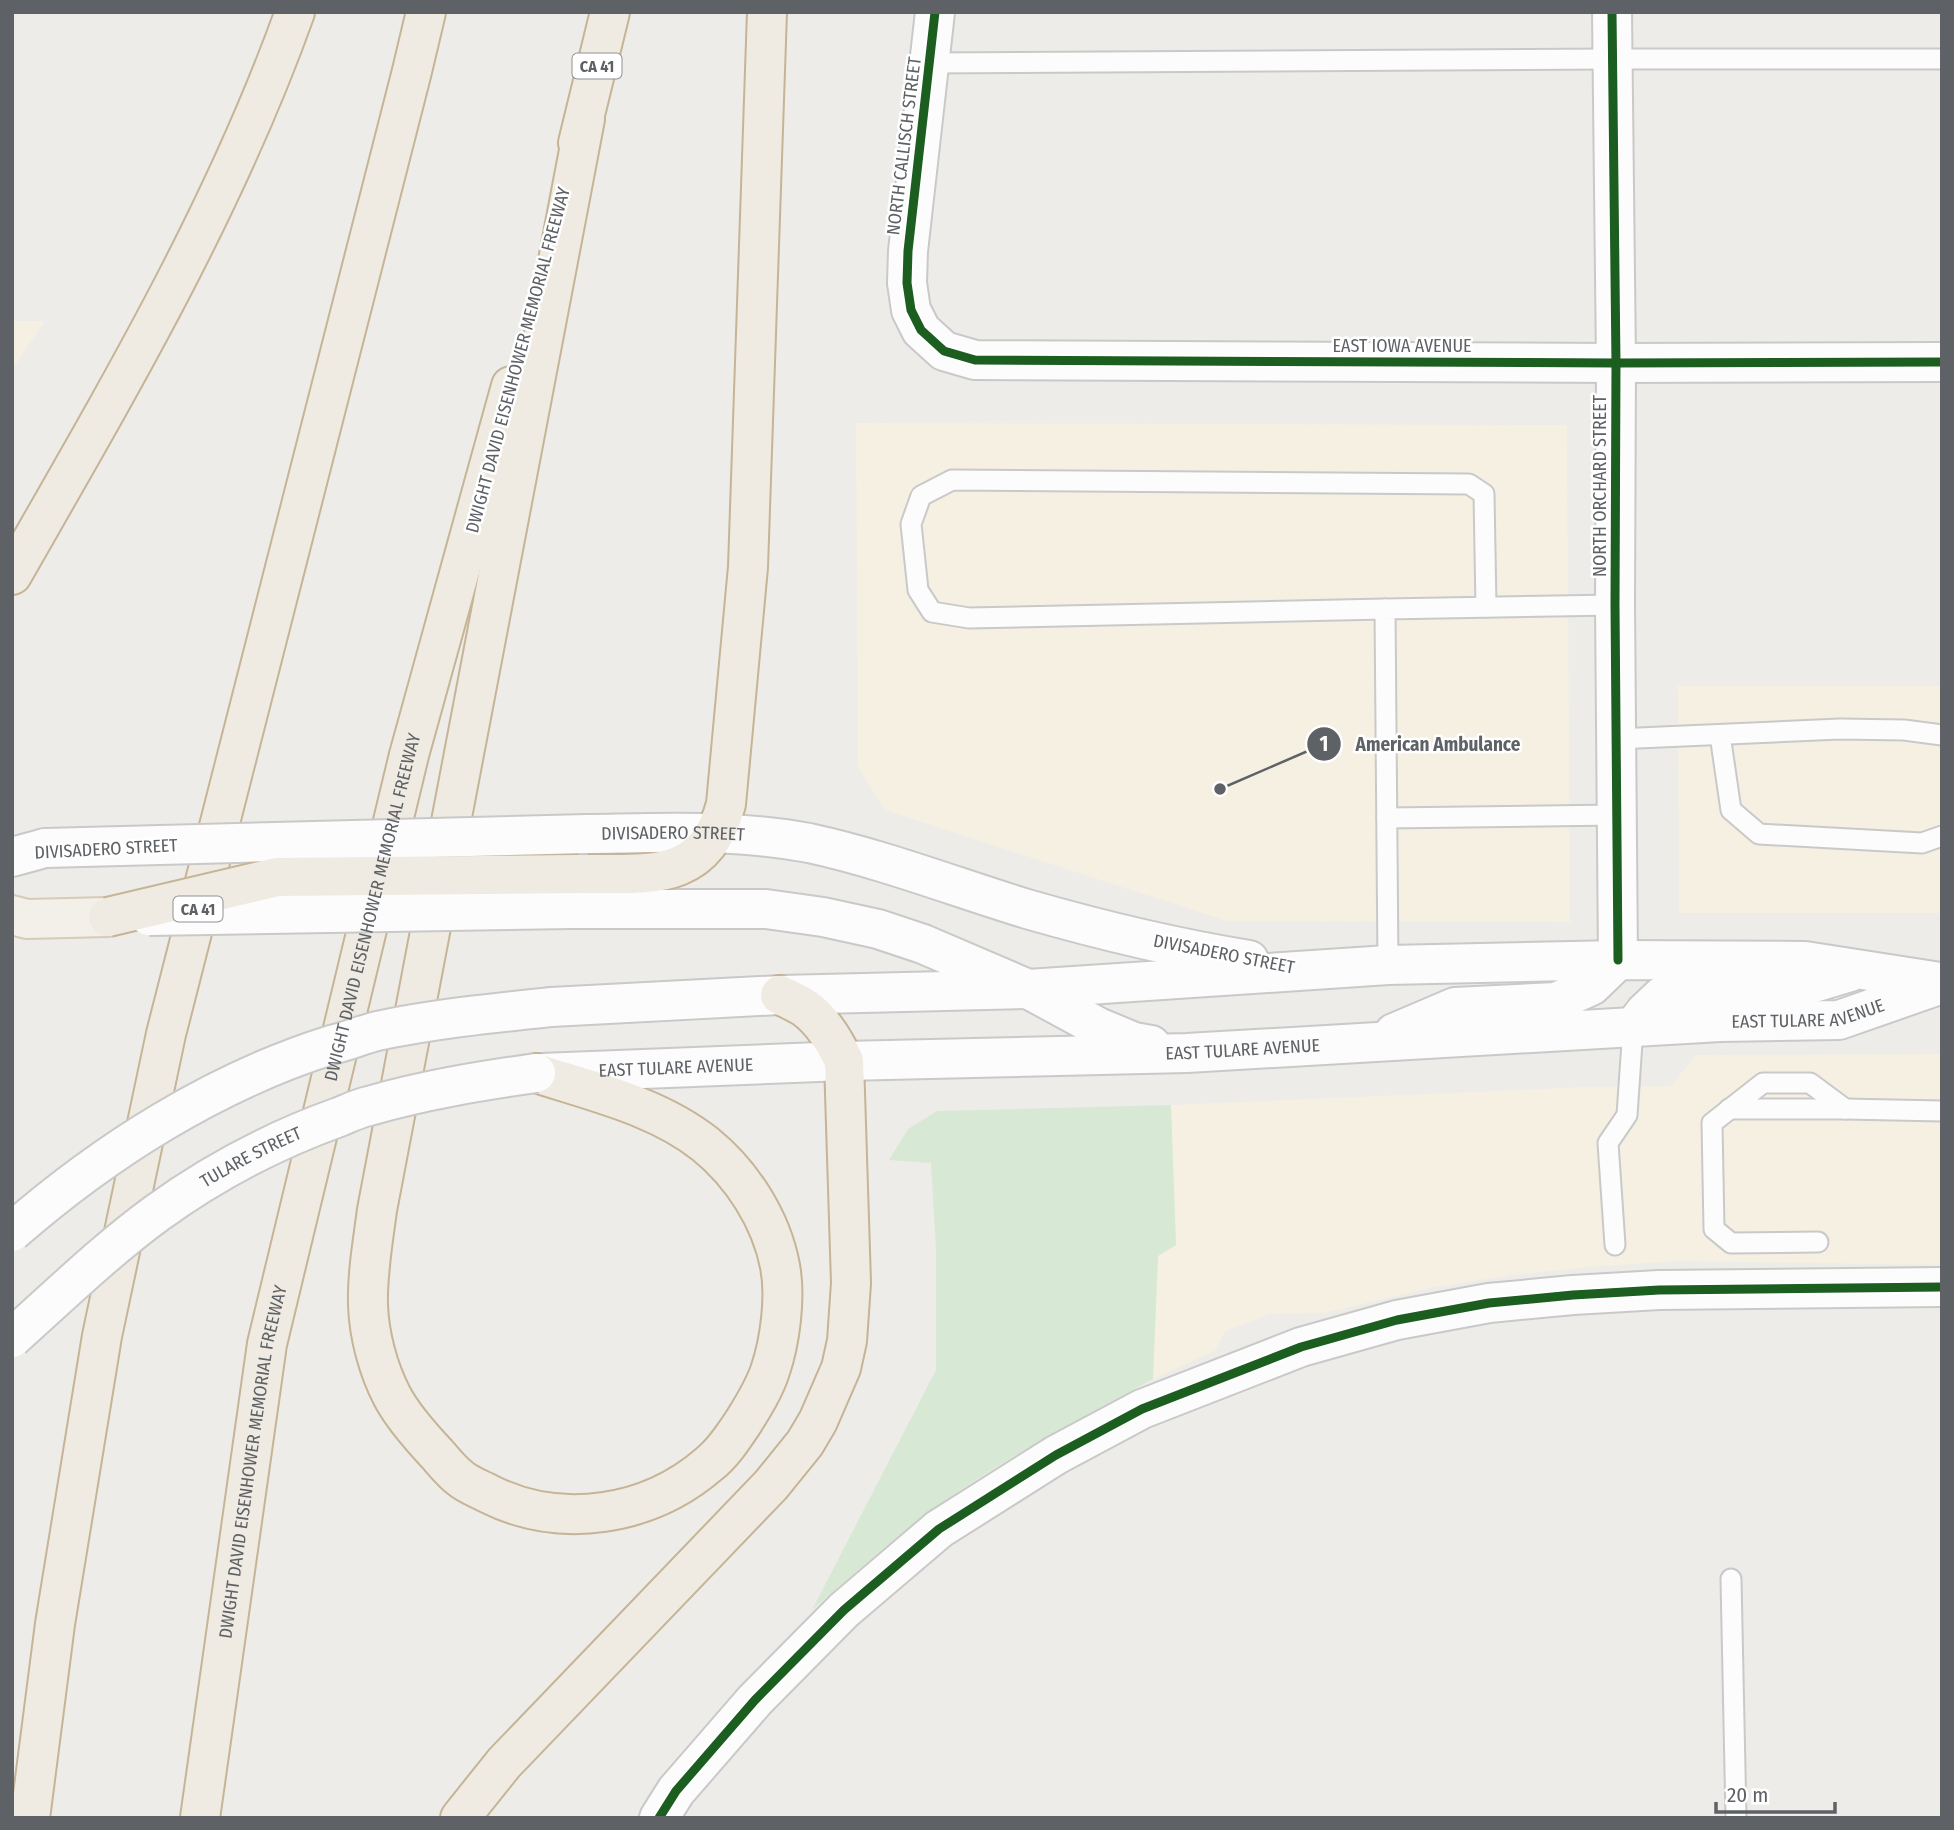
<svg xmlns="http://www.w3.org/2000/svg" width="1954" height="1830" font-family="'Fira Sans Condensed',sans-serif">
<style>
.commercial{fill:#f6f0e2}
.green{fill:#d7e9d4}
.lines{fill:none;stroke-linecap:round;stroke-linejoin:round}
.lane-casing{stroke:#c9c9c9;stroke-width:23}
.street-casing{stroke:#c9c9c9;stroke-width:42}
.secondary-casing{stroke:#c9c9c9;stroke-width:42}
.primary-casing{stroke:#d5cbb7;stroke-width:42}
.highway-casing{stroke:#c5b496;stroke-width:42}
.lane{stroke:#fcfcfc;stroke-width:19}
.street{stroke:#fcfcfc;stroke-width:38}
.secondary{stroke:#fcfcfc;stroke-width:38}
.primary{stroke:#f3f0e9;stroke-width:38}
.highway{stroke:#f0ebe2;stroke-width:38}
.secondary-bridge-casing{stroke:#c9c9c9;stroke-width:42;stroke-linecap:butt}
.highway-bridge-casing{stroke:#c5b496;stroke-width:42;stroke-linecap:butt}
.secondary-bridge{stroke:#fcfcfc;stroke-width:38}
.highway-bridge{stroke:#f0ebe2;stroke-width:38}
.cycleway-casing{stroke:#fff;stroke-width:13}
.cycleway{stroke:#1b5e20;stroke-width:9}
.labels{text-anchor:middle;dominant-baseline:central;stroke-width:5;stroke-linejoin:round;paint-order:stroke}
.shield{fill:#fff;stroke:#8e9194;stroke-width:2}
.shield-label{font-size:16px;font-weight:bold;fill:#5e6266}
.street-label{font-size:18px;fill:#5e6266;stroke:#fff}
.leader{fill:none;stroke:#5e6266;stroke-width:2.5}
.callout-dot{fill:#5e6266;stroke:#fff;stroke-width:2.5}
.mark-label{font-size:21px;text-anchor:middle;font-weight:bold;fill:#fff}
.callout-label{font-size:19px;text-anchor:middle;font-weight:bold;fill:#5e6266;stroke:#fff;stroke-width:5;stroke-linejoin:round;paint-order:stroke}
</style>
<rect width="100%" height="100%" fill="#eeece8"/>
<g class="commercial">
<path d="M 12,321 L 45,321 L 18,361 L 12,367 Z"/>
<path d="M 856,423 L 1567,425 L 1570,922 L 1227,921 L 885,810 L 858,767 Z"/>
<path d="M 1678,686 L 1942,686 L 1942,913 L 1679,913 Z"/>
<path d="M 1942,1054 L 1942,1265 L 1681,1261 L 1600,1266 L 1513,1275 L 1434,1287 L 1324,1313 L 1270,1314 L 1225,1331 L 1216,1350 L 1153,1379 L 1158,1256 L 1176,1245 L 1171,1105 L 1588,1087 L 1671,1086 L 1696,1055 Z"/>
</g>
<path class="green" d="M 1171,1105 L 1176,1245 L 1158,1256 L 1153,1379 C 1087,1415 1020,1450 958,1492 C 906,1527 859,1569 812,1610 L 936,1370 L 936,1249 L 931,1163 L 889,1160 L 908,1129 L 937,1111 Z"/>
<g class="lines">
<defs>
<g id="lane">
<path d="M 930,63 L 1612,59 L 1942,59"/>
<path d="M 1385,609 L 969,618 L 932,612 L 918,590 L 911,524 L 921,496 L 952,480 L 1469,484 L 1484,494 L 1486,607"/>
<path d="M 1720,735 L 1731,810 L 1759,834 L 1922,843 L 1942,836"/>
<path d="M 1616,739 L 1840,729 L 1904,730 L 1942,735"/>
<path d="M 1387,818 L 1617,815"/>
<path d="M 1388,965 L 1385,609 L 1615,605"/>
<path d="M 1729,1109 L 1845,1109 L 1942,1111"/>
<path d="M 1818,1242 L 1731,1243 L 1714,1229 L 1712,1123 L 1763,1083 L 1810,1083 L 1845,1109"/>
<path d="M 1615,1245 L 1608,1143 L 1627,1115 L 1633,1028"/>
<path d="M 1731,1579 L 1736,1818"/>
</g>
<g id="street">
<path d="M 935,12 L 908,251 L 907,283 L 911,310 L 921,330 L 944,351 L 975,360 L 1616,363 L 1942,362"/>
<path d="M 1612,12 L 1616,363 L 1615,605 L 1618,960"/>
<path d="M 659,1818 L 676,1791 L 755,1700 L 844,1610 L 939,1529 L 1056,1455 L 1142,1409 L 1301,1347 L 1397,1320 L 1489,1303 L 1573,1295 L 1659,1290 L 1942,1287"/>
</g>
<g id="secondary">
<path id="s1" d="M 587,834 C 660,833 736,829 809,843 C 883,859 955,887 1027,909 C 1100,930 1175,948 1249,960"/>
<path d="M 12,857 L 45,848"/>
<path d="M 571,909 L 766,909 L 823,917 L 878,929 L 923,944 L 1028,989 L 1098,1027 L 1134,1042 L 1151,1045"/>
<path d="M 551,1007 L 780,995 L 1028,989 L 1388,965 L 1618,960 L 1805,961 L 1940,982"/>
<path d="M 1633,1028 L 1645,1012 L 1662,996 L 1688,992 L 1790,990 L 1850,972"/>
<path d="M 1394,1033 L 1455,1007 L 1556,1002 L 1591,986 L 1618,960"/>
<path id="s2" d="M 541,1073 L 844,1061 L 1187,1053 L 1720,1022 L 1839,1020 L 1942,984"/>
</g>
<path id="primary" d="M 12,915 L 27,919 L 108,917"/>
<g id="highway">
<path d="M 578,143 L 610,12"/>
<path d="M 12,575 C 116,393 224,211 295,12"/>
<path d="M 579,874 C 645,873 705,885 726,804 L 748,567 L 767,12"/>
<path d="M 536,1073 C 594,1092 657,1106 705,1144 C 742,1174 771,1219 780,1266 C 786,1297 780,1342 770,1371 C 764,1389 754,1405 744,1421 C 734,1436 723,1453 709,1464 C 649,1516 561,1530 489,1494 C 480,1489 468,1485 460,1478 C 451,1471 444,1462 437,1454 C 421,1437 403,1417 392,1396 C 378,1369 369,1335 368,1305 C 367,1274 373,1241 377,1210 L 585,119"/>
<path d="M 30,1818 L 55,1624 L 102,1336 L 166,1034 L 412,71 L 426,12"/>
<path id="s3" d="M 200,1818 L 267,1344 L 409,755 L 511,386"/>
<path d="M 460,1818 L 504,1763 L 771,1485 L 805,1443 L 818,1421 L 841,1368 L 847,1341 L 851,1283 L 844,1061 C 835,1042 823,1021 805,1008 C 797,1003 788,999 780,995"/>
</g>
</defs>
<use href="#lane" class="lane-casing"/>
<use href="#street" class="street-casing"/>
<use href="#secondary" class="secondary-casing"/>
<use href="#primary" class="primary-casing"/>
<use href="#highway" class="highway-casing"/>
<use href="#lane" class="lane"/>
<use href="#street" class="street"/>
<use href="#secondary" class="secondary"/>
<use href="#primary" class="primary"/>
<use href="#highway" class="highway"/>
<defs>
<g id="secondary-bridge">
<path d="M 45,848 L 587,834"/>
<path d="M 149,916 L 571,909"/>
<path d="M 12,1232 C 105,1151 214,1082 331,1045 C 347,1041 362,1035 377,1031 C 434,1019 493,1013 551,1007"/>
<path id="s4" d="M 12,1338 C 59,1296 105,1251 157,1213 C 212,1173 275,1140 339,1117 C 349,1113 359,1108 369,1106 C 424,1090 480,1081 536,1073"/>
</g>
<path id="highway-bridge" d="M 108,917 L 277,877 L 579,874"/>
</defs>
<use href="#secondary-bridge" class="secondary-bridge-casing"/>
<use href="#highway-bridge" class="highway-bridge-casing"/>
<use href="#secondary-bridge" class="secondary-bridge"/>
<use href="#highway-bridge" class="highway-bridge"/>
<defs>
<g id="cycleway">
<path d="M 935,12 L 908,251 L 907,283 L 911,310 L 921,330 L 944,351 L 975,360 L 1616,363 L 1942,362"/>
<path d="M 1612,12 L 1616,363 L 1615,605 L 1618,960"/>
<path d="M 659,1818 L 676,1791 L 755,1700 L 844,1610 L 939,1529 L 1056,1455 L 1142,1409 L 1301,1347 L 1397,1320 L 1489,1303 L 1573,1295 L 1659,1290 L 1942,1287"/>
</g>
</defs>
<use href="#cycleway" class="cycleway-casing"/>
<use href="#cycleway" class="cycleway"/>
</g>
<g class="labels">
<g class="shield">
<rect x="572.5" y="53.5" width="49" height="25" rx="5"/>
<rect x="173.5" y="896.5" width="49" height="25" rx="5"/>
</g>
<g class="shield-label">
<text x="597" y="66">CA 41</text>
<text x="198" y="909">CA 41</text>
</g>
<g class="street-label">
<text transform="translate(904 146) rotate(-83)">NORTH CALLISCH STREET</text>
<text x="1402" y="346">EAST IOWA AVENUE</text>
<text transform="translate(518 360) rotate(-75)">DWIGHT DAVID EISENHOWER MEMORIAL FREEWAY</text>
<text transform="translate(1600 486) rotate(-90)">NORTH ORCHARD STREET</text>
<text stroke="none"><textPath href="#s1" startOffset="86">DIVISADERO STREET</textPath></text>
<text transform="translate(106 849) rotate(-3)">DIVISADERO STREET</text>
<text stroke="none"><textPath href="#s3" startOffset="928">DWIGHT DAVID EISENHOWER MEMORIAL FREEWAY</textPath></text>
<text transform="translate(1224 954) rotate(11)">DIVISADERO STREET</text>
<text stroke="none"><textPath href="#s2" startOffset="1269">EAST TULARE AVENUE</textPath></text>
<text stroke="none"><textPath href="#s2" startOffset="702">EAST TULARE AVENUE</textPath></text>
<text stroke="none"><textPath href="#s2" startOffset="135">EAST TULARE AVENUE</textPath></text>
<text stroke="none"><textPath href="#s4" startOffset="301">TULARE STREET</textPath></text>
<text stroke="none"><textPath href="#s3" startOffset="360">DWIGHT DAVID EISENHOWER MEMORIAL FREEWAY</textPath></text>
</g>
</g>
<path class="leader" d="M1220 789L1324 744"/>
<g class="callout-dot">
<circle cx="1220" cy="789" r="7"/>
<circle cx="1324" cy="744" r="18"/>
</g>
<g class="mark-label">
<text x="1324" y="751">1</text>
</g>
<g class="callout-label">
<text x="1438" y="751">American Ambulance</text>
</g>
<rect width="1954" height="1830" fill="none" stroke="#5e6266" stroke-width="28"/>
<path d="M1716 1802v10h119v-10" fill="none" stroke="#5e6266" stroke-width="3.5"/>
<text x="1727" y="1802" font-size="21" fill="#5e6266" stroke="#ffffff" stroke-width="5" paint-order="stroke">20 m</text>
</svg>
